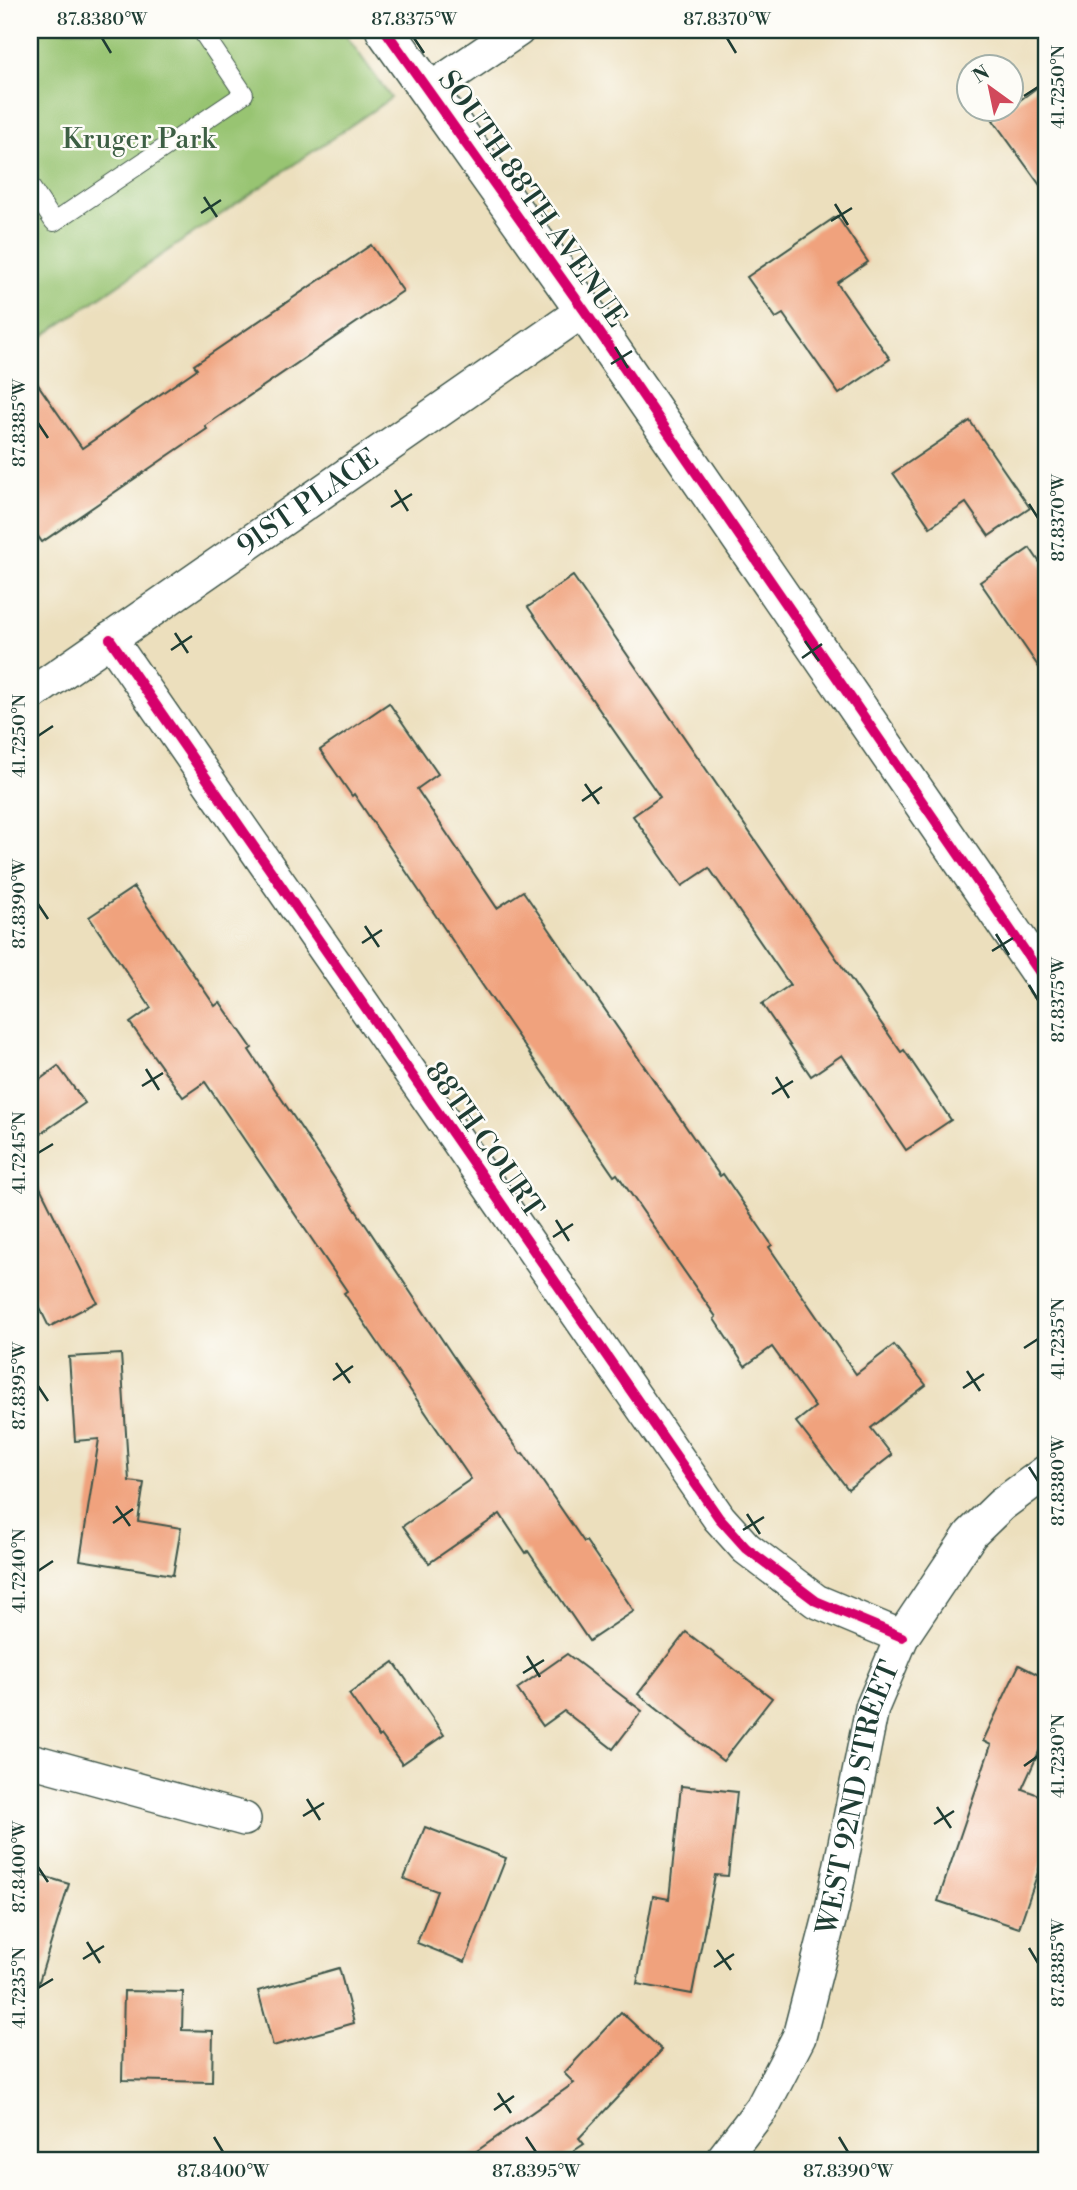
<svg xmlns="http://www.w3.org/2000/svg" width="1077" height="2190" font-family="'Libre Bodoni',serif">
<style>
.green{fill:#98c472;stroke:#5c8053;stroke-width:2}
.building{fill:#f0a27d}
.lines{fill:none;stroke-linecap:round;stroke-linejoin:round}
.service-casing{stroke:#3e5549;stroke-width:20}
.minor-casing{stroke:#3e5549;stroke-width:36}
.tertiary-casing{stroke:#3e5549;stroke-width:41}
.service{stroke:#fff;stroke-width:18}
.minor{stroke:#fff;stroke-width:33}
.tertiary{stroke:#fff;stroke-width:38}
.cycleway-casing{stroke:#fdfcf7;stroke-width:15}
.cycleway{stroke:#d6006c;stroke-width:10}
.ticks{fill:none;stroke:#1f3d34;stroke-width:2.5}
.labels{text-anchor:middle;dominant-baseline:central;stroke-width:5;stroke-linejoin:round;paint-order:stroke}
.park-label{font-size:28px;fill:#3d5f44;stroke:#fdfcf7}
.street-label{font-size:28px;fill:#1f3d34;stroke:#fdfcf7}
.neatline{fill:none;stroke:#1f3d34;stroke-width:2.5}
.ticks-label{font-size:18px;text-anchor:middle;fill:#1f3d34}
</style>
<rect width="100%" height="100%" fill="#fdfcf7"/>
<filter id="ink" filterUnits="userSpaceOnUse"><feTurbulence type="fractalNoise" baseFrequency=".0143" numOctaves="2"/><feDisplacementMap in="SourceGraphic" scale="14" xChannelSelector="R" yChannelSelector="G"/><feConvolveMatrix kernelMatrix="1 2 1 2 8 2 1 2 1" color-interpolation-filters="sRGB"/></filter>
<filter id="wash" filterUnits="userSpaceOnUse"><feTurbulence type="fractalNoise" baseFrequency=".00686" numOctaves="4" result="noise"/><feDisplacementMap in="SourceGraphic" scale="28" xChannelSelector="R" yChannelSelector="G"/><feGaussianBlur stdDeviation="1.57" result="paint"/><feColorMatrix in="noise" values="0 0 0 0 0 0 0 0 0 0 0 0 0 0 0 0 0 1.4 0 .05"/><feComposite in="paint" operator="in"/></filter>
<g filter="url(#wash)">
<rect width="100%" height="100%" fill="#ecdfbd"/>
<path class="green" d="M 30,30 L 342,30 L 391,98 L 30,345 Z"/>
<g id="blocks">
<g class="building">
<path d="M 1047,80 L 1047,195 L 993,120 Z"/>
<path d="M 837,216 L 868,262 L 837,283 L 890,359 L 839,394 L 783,314 L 776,318 L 747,277 Z"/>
<path d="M 371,245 L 403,291 L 205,426 L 207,429 L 42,542 L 30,525 L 30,373 L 82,448 L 197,369 L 194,365 Z"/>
<path d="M 970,421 L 1030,508 L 989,536 L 966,503 L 930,527 L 893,473 Z"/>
<path d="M 1030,548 L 1047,573 L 1047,679 L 980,582 Z"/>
<path d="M 573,576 L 901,1052 L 904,1050 L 951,1120 L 906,1150 L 842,1055 L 811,1076 L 762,1004 L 790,985 L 709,868 L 682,886 L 633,816 L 660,797 L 528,607 Z"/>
<path d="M 389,703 L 438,774 L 417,789 L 497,908 L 523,891 L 720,1176 L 723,1174 L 772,1245 L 769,1247 L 856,1374 L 894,1345 L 926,1385 L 871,1428 L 892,1455 L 848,1489 L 796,1422 L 815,1407 L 772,1347 L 745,1366 L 714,1319 L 716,1317 L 617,1174 L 614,1176 L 483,986 L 354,794 L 352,796 L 320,750 Z"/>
<path d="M 134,887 L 215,1006 L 220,1002 L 252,1048 L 249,1050 L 453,1356 L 521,1454 L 523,1453 L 584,1542 L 586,1541 L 634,1611 L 589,1641 L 528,1551 L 526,1553 L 500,1514 L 429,1563 L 403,1526 L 471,1479 L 344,1293 L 347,1291 L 205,1082 L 183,1097 L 130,1023 L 151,1008 L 89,917 Z"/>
<path d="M 58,1066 L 85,1103 L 30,1141 L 30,1087 Z"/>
<path d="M 30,1167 L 97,1302 L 49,1327 L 30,1288 Z"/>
<path d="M 121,1354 L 129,1481 L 144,1483 L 138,1521 L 181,1528 L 173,1575 L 80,1560 L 99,1439 L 75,1441 L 69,1357 Z"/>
<path d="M 686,1632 L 772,1698 L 723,1761 L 638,1694 Z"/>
<path d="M 567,1654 L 642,1711 L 613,1749 L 564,1711 L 543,1726 L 517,1689 Z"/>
<path d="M 394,1662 L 444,1735 L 402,1764 L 381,1735 L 379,1737 L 349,1694 Z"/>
<path d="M 1019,1665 L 1047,1679 L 1047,1734 L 1022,1789 L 1047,1798 L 1047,1846 L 1019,1928 L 938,1901 L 991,1745 L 983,1741 Z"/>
<path d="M 681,1786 L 737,1792 L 728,1876 L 715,1875 L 692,1994 L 637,1984 L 653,1896 L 669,1899 Z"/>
<path d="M 425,1827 L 506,1858 L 465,1962 L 417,1943 L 437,1891 L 404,1879 Z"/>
<path d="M 30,1872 L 69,1884 L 38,1985 L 30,1984 Z"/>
<path d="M 339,1968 L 354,2023 L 273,2046 L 258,1991 Z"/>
<path d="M 124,1991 L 183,1992 L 182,2030 L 213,2031 L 212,2082 L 122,2080 Z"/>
<path d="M 621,2012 L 662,2050 L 579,2138 L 584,2144 L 560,2160 L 464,2160 L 574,2083 L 564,2073 Z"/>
</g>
</g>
</g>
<g filter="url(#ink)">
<use href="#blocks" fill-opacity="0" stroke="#3e5549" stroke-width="2"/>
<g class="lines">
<defs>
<path id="service" d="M 30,186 L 54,222 L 244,94 L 201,30"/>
<g id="minor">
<path d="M 428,91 L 518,30"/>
<path d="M 110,639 L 719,1518 L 746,1548 L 816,1601 L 902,1637"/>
<path id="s1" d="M 30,695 L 584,310"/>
<path d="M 30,1760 L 244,1819"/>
<path id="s2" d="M 722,2160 L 762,2108 L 799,2037 L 832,1909 L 872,1708 L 902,1637 L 971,1534 L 1001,1505 L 1047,1471"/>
</g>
<path id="tertiary" d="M 385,30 L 584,310 L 1047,983"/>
</defs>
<use href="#service" class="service-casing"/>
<use href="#minor" class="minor-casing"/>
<use href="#tertiary" class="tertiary-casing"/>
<use href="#service" class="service"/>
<use href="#minor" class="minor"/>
<use href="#tertiary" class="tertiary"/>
<defs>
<g id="cycleway">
<path d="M 385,30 L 584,310 L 1047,983"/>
<path d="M 110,639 L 719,1518 L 746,1548 L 816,1601 L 902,1637"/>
</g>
</defs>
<use href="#cycleway" class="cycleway-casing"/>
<use href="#cycleway" class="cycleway"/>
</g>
</g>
<path class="ticks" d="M 102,38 L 111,53M 414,38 L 424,53M 727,38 L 736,53M 1024,96 L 1038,87M 204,197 L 217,217M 835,204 L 848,225M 201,213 L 221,200M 831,221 L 852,208M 615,347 L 628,368M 611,364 L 632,351M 38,423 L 48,438M 395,490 L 408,511M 1029,504 L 1038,518M 391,507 L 412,494M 175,633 L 188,653M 805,641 L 819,661M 171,650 L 192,636M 802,658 L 822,644M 38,736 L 53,726M 585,784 L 599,804M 582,801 L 602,787M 38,904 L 48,919M 365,926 L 379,947M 996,934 L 1009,955M 362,943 L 382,930M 992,951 L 1013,938M 1029,985 L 1038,1000M 146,1069 L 159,1090M 776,1077 L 789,1098M 142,1086 L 163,1073M 772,1094 L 793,1081M 38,1153 L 53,1144M 556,1220 L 569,1241M 553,1237 L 573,1224M 1024,1348 L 1038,1339M 336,1363 L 350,1383M 967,1371 L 980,1391M 333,1380 L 353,1366M 38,1386 L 48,1401M 963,1388 L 984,1374M 1029,1467 L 1038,1481M 116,1506 L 130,1526M 747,1514 L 760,1534M 113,1523 L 133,1509M 743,1530 L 764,1517M 38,1571 L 53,1561M 527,1656 L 540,1677M 523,1673 L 544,1660M 1024,1766 L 1038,1756M 307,1799 L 320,1820M 937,1807 L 951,1828M 303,1816 L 324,1803M 934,1824 L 954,1811M 38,1867 L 48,1882M 87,1942 L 100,1963M 1029,1948 L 1038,1963M 717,1950 L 731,1970M 83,1959 L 104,1946M 714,1967 L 734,1954M 38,1988 L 53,1979M 498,2093 L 511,2113M 494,2110 L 514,2096M 214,2137 L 223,2152M 526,2137 L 536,2152M 839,2137 L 848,2152"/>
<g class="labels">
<g class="park-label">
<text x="139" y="139">Kruger Park</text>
</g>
<g class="street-label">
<text transform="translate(532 199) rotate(55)">SOUTH 88TH AVENUE</text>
<text stroke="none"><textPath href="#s1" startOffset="338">91ST PLACE</textPath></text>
<text transform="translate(484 1140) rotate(55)">88TH COURT</text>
<text stroke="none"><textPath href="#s2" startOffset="392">WEST 92ND STREET</textPath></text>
</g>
</g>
<rect width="1077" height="2190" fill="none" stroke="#fdfcf7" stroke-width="77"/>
<g transform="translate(990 88) rotate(327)"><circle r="33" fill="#fdfcf7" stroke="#a4b0a9" stroke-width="2"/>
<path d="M0-5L12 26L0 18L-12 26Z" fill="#d1495b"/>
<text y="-10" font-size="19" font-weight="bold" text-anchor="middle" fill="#1f3d34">N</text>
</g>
<rect x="38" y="38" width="1000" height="2114" class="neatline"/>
<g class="ticks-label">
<text x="102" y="25">87.8380°W</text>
<text x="414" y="25">87.8375°W</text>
<text x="727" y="25">87.8370°W</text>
<text transform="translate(1058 87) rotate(-90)" y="6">41.7250°N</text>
<text transform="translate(19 423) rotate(-90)" y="6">87.8385°W</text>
<text transform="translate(1058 518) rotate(-90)" y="6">87.8370°W</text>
<text transform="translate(19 736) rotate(-90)" y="6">41.7250°N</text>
<text transform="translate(19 904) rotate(-90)" y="6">87.8390°W</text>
<text transform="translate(1058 1000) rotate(-90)" y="6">87.8375°W</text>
<text transform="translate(19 1153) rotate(-90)" y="6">41.7245°N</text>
<text transform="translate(1058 1339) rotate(-90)" y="6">41.7235°N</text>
<text transform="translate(19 1386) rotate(-90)" y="6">87.8395°W</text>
<text transform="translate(1058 1481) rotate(-90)" y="6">87.8380°W</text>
<text transform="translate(19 1571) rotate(-90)" y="6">41.7240°N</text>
<text transform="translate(1058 1756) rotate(-90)" y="6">41.7230°N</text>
<text transform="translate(19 1867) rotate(-90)" y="6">87.8400°W</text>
<text transform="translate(1058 1963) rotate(-90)" y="6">87.8385°W</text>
<text transform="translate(19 1988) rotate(-90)" y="6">41.7235°N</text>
<text x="223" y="2177">87.8400°W</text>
<text x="536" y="2177">87.8395°W</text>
<text x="848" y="2177">87.8390°W</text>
</g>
</svg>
